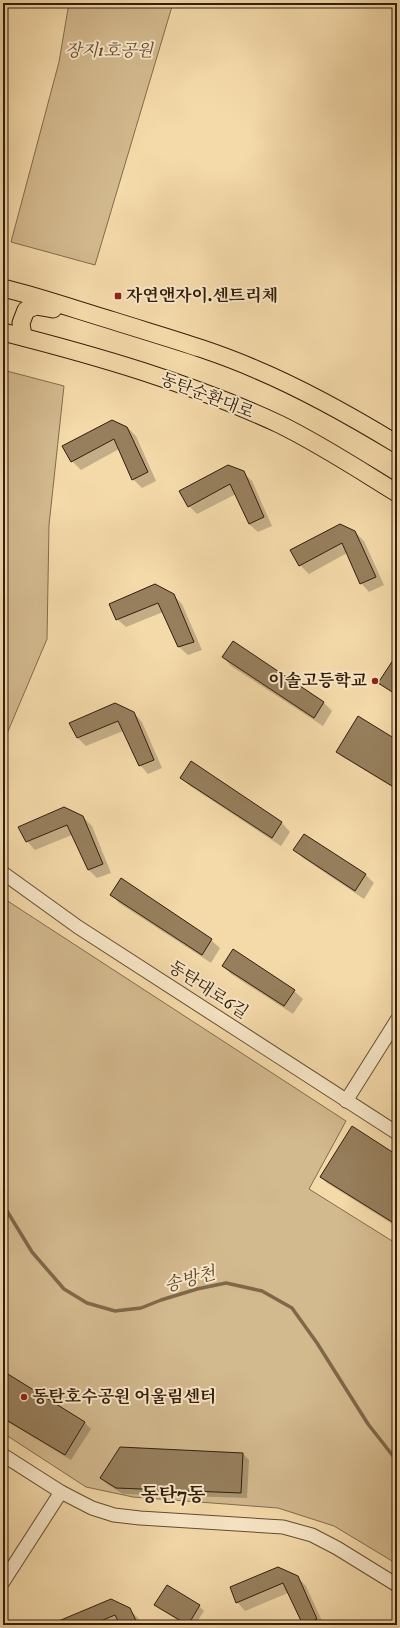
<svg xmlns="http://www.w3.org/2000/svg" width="400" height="1628" font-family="'IM FELL DW Pica','Noto Serif KR',serif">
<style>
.green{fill:#d3b98e;stroke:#826c4c}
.shadow{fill:#0003}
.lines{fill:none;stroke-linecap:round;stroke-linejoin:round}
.stream{stroke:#7f6849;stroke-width:3.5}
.building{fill:#977f5d;stroke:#321e0a}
.minor-casing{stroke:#624d32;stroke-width:15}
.major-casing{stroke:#321e0a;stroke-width:19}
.minor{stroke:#f8e6c7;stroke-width:13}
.major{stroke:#f4d9a9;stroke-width:17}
.poi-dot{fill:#8f2418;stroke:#f8e6c7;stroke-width:1.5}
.labels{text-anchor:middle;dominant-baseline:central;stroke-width:4;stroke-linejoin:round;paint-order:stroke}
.park-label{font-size:17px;font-style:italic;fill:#624c32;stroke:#f8e6c7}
.poi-label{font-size:17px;font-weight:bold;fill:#321e0a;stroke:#f8e6c7;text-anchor:start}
.street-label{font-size:17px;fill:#321e0a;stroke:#f8e6c7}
.water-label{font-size:18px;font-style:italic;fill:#5f492f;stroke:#f8e6c7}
.quarter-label{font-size:19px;font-weight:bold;fill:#321e0a;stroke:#f8e6c7}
</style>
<rect width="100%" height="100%" fill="#f4d9a9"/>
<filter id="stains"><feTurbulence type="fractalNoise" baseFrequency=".005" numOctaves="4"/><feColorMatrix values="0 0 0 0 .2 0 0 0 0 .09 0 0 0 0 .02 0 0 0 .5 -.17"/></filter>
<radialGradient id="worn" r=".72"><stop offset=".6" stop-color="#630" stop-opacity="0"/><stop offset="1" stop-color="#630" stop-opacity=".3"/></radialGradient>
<g class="green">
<path d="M 69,3 L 173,3 L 95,265 L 11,242 L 59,62 Z"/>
<path d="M 3,370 L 64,386 L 49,525 L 47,639 L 3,743 Z"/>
<path d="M 3,898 L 346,1121 L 309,1189 L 397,1244 L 397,1564 L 334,1526 L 278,1508 L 133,1497 L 86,1487 L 3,1433 Z"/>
</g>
<g class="shadow">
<path d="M 127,427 L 136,436 L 156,481 L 142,488 L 133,479 L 119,449 L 81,470 L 72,461 Z"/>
<path d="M 243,472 L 252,481 L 272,526 L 258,532 L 249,524 L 236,494 L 197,514 L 189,506 Z"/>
<path d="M 355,532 L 364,541 L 384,585 L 369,592 L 361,583 L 347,553 L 309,574 L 300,565 Z"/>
<path d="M 173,595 L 182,604 L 202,650 L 188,655 L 179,647 L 163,612 L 126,627 L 117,619 Z"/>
<path d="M 233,642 L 324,703 L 332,711 L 323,726 L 231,666 L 223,657 Z"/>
<path d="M 397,656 L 397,696 L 379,683 Z"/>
<path d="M 134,713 L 142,722 L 162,768 L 148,774 L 140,765 L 123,731 L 86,746 L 77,737 Z"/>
<path d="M 397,741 L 397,790 L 341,756 L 337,752 Z"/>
<path d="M 192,762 L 282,823 L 290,832 L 281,846 L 190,786 L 181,778 Z"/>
<path d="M 83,817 L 92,826 L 111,873 L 97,878 L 88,869 L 72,835 L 35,850 L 27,841 Z"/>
<path d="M 304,836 L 366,875 L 374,883 L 364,899 L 303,858 L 295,850 Z"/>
<path d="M 397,854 L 397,865 L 393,861 Z"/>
<path d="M 111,894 L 211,940 L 220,948 L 211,963 L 119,903 Z"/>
<path d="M 223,966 L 294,991 L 303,999 L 293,1014 L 231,974 Z"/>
<path d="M 397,1156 L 397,1227 L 327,1183 L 321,1177 Z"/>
<path d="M 3,1378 L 85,1423 L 91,1429 L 71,1460 L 3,1419 Z"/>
<path d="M 243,1454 L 249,1460 L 247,1498 L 123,1494 L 107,1484 L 101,1478 Z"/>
<path d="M 297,1577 L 306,1586 L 324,1625 L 304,1625 L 288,1593 L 245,1611 L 237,1602 Z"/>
<path d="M 156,1604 L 199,1606 L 204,1611 L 195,1625 L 185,1625 L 160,1609 Z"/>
<path d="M 129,1609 L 138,1618 L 142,1625 L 66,1625 Z"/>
</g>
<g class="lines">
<path class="stream" d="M 3,1202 L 7,1211 L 32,1252 L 64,1289 L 87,1303 L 115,1311 L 141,1308 L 161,1300 L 197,1289 L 226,1283 L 262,1291 L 292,1308 L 317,1343 L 368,1424 L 397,1461"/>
</g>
<g class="building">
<path d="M 112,420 L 127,427 L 148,472 L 132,480 L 114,439 L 71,462 L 62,446 Z"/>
<path d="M 228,465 L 244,471 L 264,517 L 249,524 L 230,484 L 188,507 L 179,491 Z"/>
<path d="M 340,524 L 355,531 L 376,577 L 360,584 L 342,543 L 299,566 L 290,550 Z"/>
<path d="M 155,584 L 174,594 L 194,642 L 178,647 L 158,603 L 116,620 L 109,604 Z"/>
<path d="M 233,641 L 324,702 L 314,718 L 222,657 Z"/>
<path d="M 397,654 L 397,695 L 378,683 Z"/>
<path d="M 115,703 L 134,712 L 154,760 L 139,766 L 118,721 L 77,738 L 69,723 Z"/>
<path d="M 358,716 L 397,740 L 397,789 L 336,752 Z"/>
<path d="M 191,761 L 282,822 L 272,838 L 180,778 Z"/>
<path d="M 64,807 L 83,816 L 103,864 L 88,870 L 67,825 L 26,842 L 18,827 Z"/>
<path d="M 304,834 L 366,874 L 355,891 L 293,850 Z"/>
<path d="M 121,878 L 212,939 L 202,955 L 110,895 Z"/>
<path d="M 233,949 L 295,990 L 284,1006 L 222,966 Z"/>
<path d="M 352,1126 L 397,1155 L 397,1225 L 320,1177 Z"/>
<path d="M 3,1371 L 85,1422 L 65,1455 L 3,1418 Z"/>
<path d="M 120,1447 L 243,1453 L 241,1493 L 116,1488 L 100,1478 Z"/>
<path d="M 278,1567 L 298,1576 L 317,1619 L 303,1625 L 283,1583 L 236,1603 L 230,1587 Z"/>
<path d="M 167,1585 L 200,1605 L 188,1625 L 154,1605 Z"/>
<path d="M 111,1599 L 130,1608 L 138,1625 L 120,1625 L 115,1615 L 91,1625 L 49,1625 Z"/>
</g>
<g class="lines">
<defs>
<g id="minor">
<path d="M 3,873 L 78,927 L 397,1133"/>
<path d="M 346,1101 L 397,1020"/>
<path d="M 3,1455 L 61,1492 L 92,1508 L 114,1515 L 140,1518 L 283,1527 L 312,1535 L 337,1548 L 397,1585"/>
<path d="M 3,1582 L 61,1492"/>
</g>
<g id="major">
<path d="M 3,288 C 40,297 77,310 114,321 C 161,336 209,349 255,369 C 305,390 351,416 397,444"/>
<path d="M 3,332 C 97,356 191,383 279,424 C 320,444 358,469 397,493"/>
<path d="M 23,337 L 21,323 L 26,310 L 36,306 L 53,309"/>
</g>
</defs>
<use href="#minor" class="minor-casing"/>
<use href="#major" class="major-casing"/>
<use href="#minor" class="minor"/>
<use href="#major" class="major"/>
</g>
<g class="poi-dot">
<rect x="114" y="292" width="8" height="8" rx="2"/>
<circle cx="375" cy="681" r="4"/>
<circle cx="24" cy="1397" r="4"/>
</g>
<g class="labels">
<g class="park-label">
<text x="109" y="51">장지1호공원</text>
</g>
<g class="poi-label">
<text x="126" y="296">자연앤자이.센트리체</text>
<text x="367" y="681" text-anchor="end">이솔고등학교</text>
<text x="32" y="1397">동탄호수공원 어울림센터</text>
</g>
<g class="street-label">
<text transform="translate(207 396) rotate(21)">동탄순환대로</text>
<text transform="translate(208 990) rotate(33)">동탄대로6길</text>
</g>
<g class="water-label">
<text transform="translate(190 1280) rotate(-15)">송방천</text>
</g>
<g class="quarter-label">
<text x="173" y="1495">동탄7동</text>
</g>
</g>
<rect width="400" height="1628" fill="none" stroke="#f4d9a9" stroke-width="16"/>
<rect x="4" y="4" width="392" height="1620" fill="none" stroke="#321e0a" stroke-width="2"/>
<rect x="8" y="8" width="384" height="1612" fill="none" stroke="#321e0a"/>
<rect width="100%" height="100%" filter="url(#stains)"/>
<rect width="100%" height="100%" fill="url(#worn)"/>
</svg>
